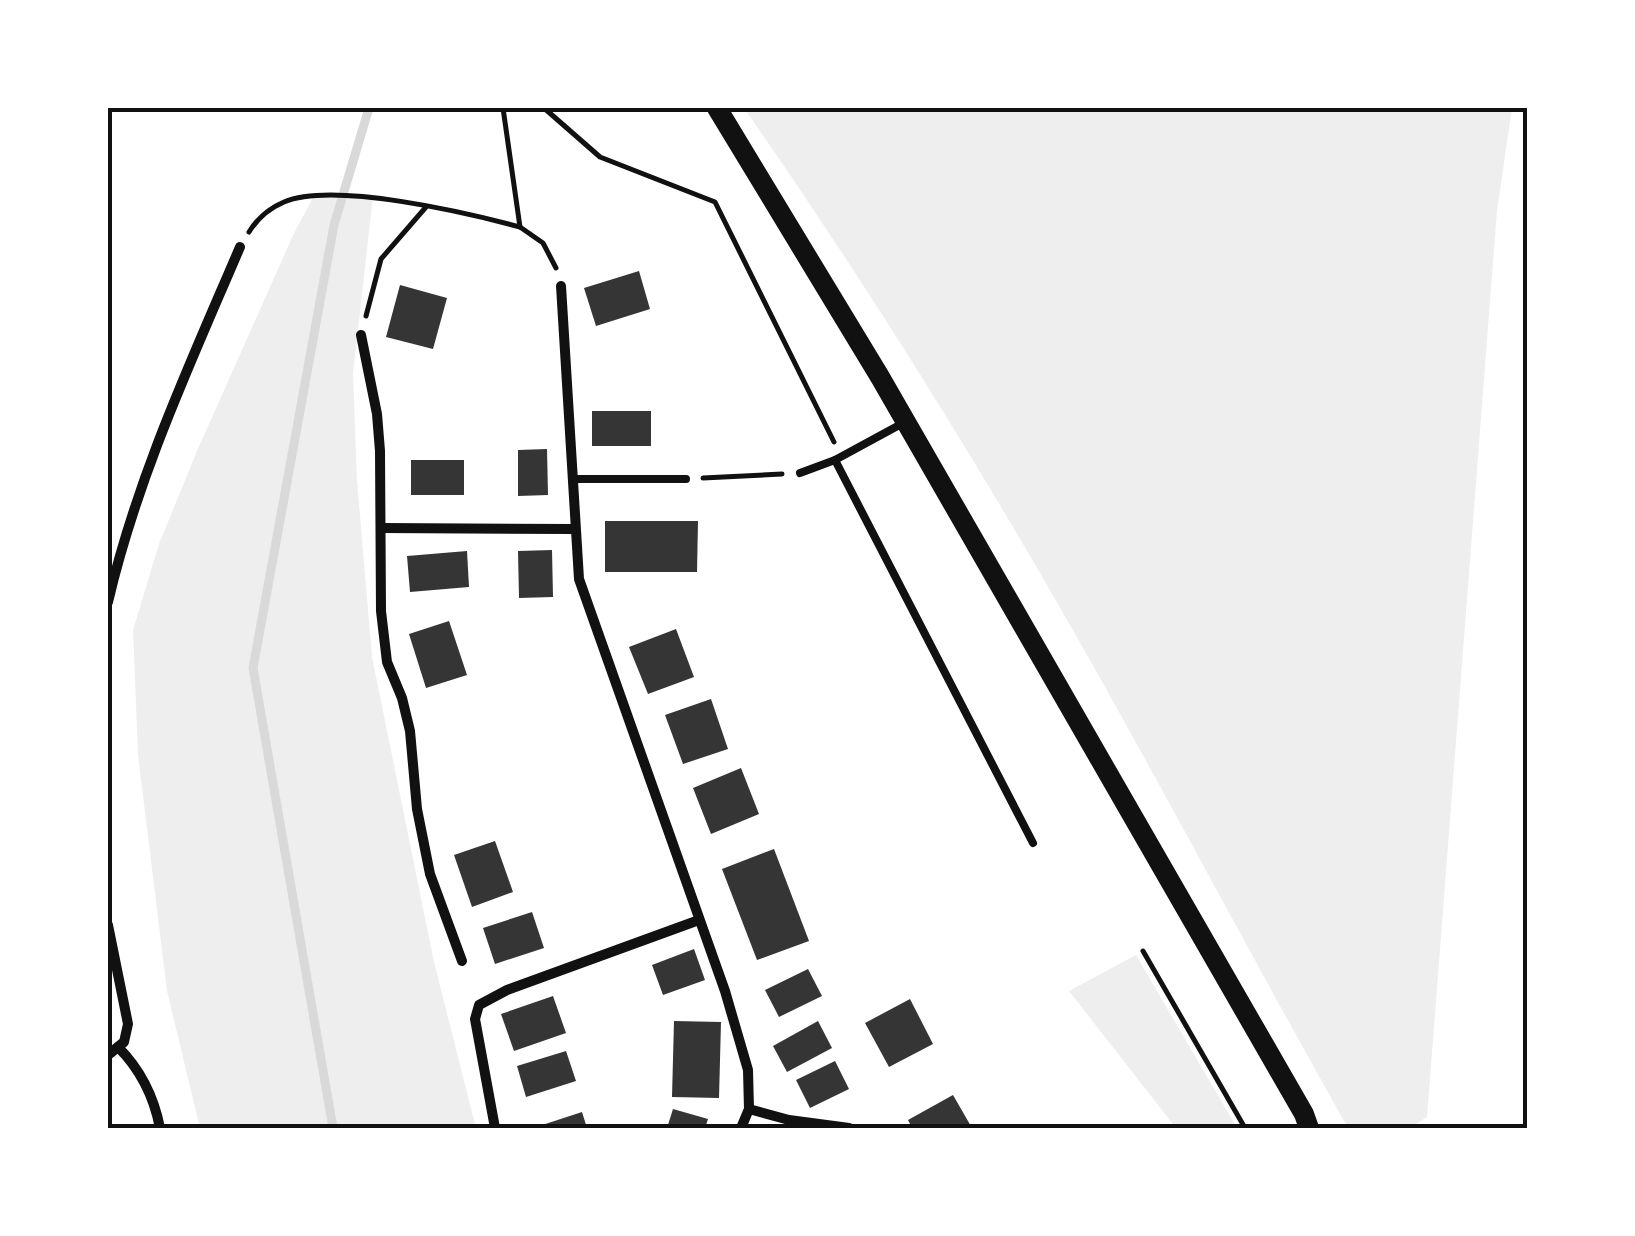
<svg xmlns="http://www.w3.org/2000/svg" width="1635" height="1236" font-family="Merriweather,serif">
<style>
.green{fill:#eee}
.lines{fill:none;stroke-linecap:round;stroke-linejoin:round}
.stream{stroke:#d9d9d9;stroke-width:9}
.building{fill:#353535}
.path{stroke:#111;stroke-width:5}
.service{stroke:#111;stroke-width:8}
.minor{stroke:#111;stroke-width:10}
.secondary{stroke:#111;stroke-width:20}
.neatline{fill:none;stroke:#111;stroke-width:4}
</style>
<rect width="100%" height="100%" fill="#fff"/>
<g class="green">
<path d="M 744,108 L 1512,108 L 1497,211 L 1427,1117 L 1410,1128 L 1348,1128 C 1249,953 1156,774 1055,599 C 958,431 855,267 744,108 Z"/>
<path d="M 314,196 L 373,197 L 353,373 L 357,480 L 372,657 L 434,962 L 476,1128 L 200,1128 L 167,991 L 138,755 L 133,630 L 159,544 L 197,451 L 295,231 Z"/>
<path d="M 1136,955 L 1237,1128 L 1176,1128 L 1069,991 Z"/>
</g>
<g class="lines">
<path class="stream" d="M 333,1128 L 253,668 L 334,225 L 369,108"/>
</g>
<g class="building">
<path d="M 639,271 L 650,309 L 596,326 L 584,288 Z"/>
<path d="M 400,285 L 447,298 L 433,349 L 386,337 Z"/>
<rect x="592" y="411" width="59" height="35"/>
<path d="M 547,449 L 548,495 L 518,496 L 518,450 Z"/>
<rect x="411" y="460" width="53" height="35"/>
<path d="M 605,521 L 698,521 L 697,572 L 605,572 Z"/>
<path d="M 552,550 L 553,597 L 519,598 L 518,551 Z"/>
<path d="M 467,551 L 469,587 L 410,592 L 407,556 Z"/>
<path d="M 449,621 L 467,675 L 426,688 L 409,634 Z"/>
<path d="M 676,629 L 694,677 L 648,694 L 629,647 Z"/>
<path d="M 711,699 L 728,749 L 683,764 L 665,715 Z"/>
<path d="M 741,768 L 759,814 L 711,834 L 693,788 Z"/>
<path d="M 495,841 L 513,892 L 472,907 L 454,855 Z"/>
<path d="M 774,849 L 809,941 L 757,960 L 722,869 Z"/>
<path d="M 532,912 L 544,948 L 495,964 L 483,928 Z"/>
<path d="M 694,949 L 705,980 L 663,995 L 652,965 Z"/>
<path d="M 808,969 L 822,996 L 779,1017 L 765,990 Z"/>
<path d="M 553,996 L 566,1033 L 514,1051 L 501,1014 Z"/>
<path d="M 910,999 L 933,1044 L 889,1067 L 865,1023 Z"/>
<path d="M 674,1021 L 721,1022 L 719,1098 L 672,1097 Z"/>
<path d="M 818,1021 L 832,1048 L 787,1072 L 773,1046 Z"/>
<path d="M 566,1051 L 576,1081 L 526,1097 L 517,1066 Z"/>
<path d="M 835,1061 L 849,1089 L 810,1108 L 796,1080 Z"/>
<path d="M 953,1095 L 972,1128 L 912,1128 L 908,1120 Z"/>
<path d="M 673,1109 L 708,1119 L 705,1128 L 667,1128 Z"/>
<path d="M 582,1112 L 587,1128 L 533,1128 Z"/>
</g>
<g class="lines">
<g class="path">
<path d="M 503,108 L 520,227 L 543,243 L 556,268"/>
<path d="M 544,108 L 600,157 L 715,202 L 834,442"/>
<path d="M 249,232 C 257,219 270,208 284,202 C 333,181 468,213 520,227"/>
<path d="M 366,316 L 381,259 L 426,207"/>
<path d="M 703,478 L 782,474"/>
<path d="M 1143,951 L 1245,1128"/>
</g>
<g class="service">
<path d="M 835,460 L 1033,843"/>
<path d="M 800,473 L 835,460 L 905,422"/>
<path d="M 572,479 L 686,479"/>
</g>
<g class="minor">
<path d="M 561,286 L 579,579 L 725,991 L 748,1070 L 749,1109 L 741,1128"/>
<path d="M 361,335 L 377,414 L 380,451 L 381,611 L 387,662 L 402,698 L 410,731 L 417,809 L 430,874 L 462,961"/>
<path d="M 381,528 L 573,529"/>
<path d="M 108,602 C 137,478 190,364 240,247"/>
<path d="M 108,925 L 128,1024 L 124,1042 L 108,1055"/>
<path d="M 118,1047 C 141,1070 154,1097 160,1128"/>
<path d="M 749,1109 L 789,1120 L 849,1128"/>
<path d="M 495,1128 L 475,1019 L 479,1005 L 507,990 L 699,920"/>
</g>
<path class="secondary" d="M 717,108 L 880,377 L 1304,1114 L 1309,1128"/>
</g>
<rect width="1635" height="1236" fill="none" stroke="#ffffff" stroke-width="220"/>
<rect x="110" y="110" width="1415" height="1016" class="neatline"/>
</svg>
